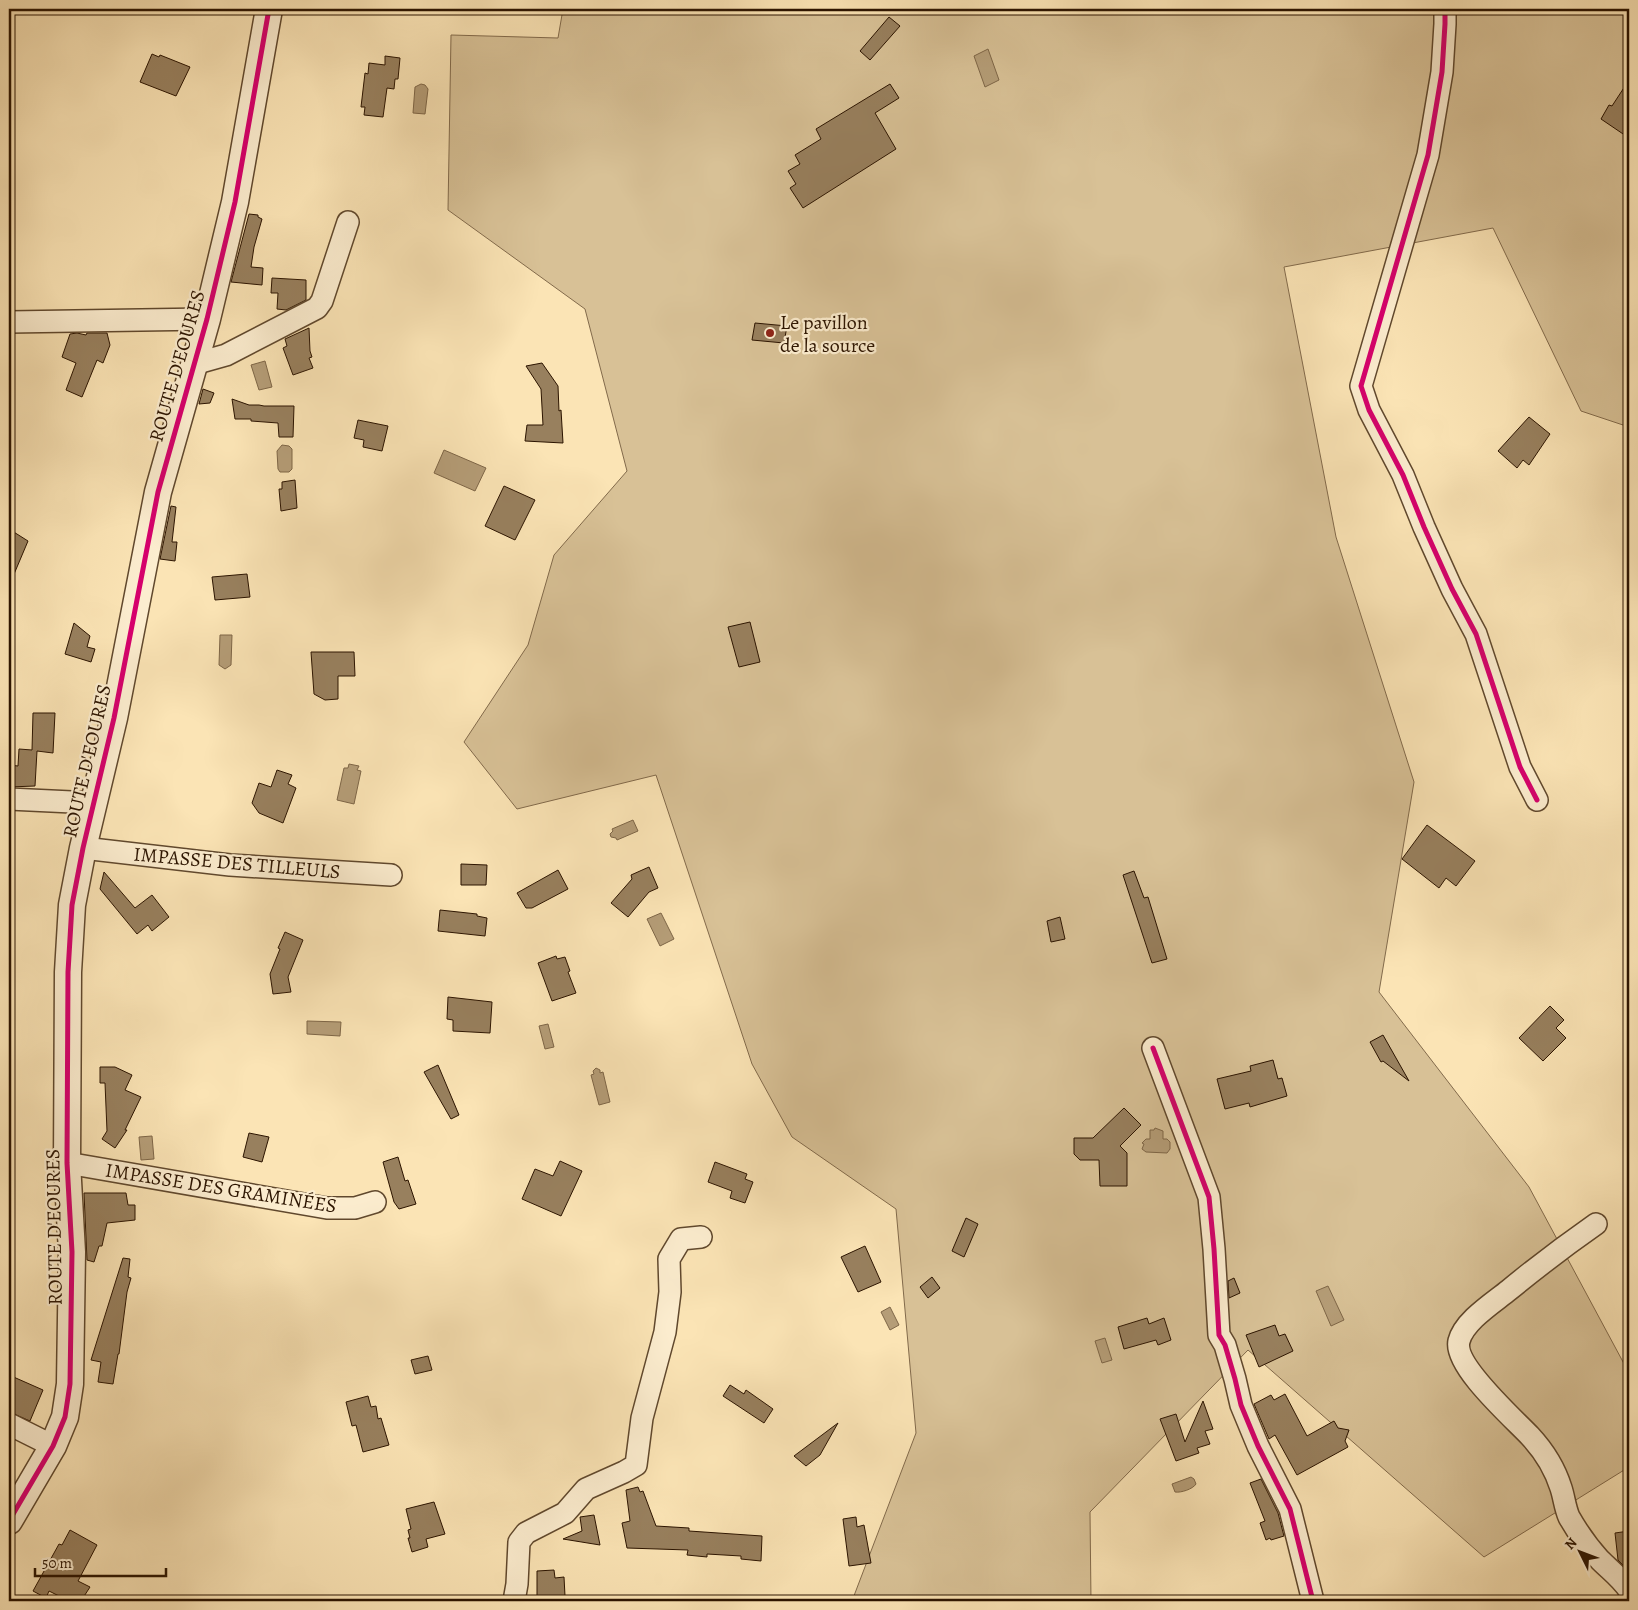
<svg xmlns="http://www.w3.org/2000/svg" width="1638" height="1610" font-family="Alegreya,serif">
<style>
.green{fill:#d8c196;stroke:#826a4b}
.water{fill:#b59d77;stroke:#7e6647}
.building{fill:#98805e;stroke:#2c1400}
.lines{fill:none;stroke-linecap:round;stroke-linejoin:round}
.minor-casing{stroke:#60482d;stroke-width:24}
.tertiary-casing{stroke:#60482d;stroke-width:29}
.minor{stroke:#fcedcf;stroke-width:21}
.tertiary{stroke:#fcedcf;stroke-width:26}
.cycleway-casing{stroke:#fcedcf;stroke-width:8}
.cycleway{stroke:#d6006c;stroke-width:5}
.poi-dot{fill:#8f2418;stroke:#fcedcf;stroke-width:2}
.labels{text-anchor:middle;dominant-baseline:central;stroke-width:4.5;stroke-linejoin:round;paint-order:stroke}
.poi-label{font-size:20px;fill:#2c1400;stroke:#fcedcf;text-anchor:start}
.street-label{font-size:20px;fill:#2c1400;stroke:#fcedcf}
</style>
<rect width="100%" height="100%" fill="#fbe4b5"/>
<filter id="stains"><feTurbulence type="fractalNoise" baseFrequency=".004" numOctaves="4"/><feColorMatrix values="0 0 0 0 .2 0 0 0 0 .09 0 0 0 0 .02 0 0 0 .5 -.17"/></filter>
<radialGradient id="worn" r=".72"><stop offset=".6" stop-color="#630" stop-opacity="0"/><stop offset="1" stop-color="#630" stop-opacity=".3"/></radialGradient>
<path class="green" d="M 563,9 L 1629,9 L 1629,427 L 1581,411 L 1493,228 L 1284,267 L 1336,537 L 1414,782 L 1379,992 L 1529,1187 L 1629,1373 L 1629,1467 L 1484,1557 L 1248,1350 L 1090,1512 L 1091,1601 L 852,1601 L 916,1433 L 896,1209 L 792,1137 L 752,1064 L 656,775 L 517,809 L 464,742 L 528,645 L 554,555 L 627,471 L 585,309 L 448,210 L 451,35 L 558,38 Z"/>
<g class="water">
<path d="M 988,49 L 999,80 L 985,87 L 974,56 Z"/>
<path d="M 421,84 L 425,85 L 428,89 L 425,114 L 413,113 L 415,87 Z"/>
<path d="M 265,361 L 272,387 L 259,390 L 251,365 Z"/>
<path d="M 282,445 L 289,446 L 292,449 L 292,469 L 289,472 L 280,472 L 278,469 L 277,451 Z"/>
<path d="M 444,450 L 486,468 L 475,491 L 434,473 Z"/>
<path d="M 220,635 L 232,635 L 231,665 L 225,669 L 219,665 Z"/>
<path d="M 349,764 L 359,766 L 357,770 L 361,771 L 354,804 L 337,800 L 344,768 L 348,768 Z"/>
<path d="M 633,820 L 638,831 L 617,840 L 616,838 L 611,837 L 610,834 L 613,831 L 612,829 Z"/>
<path d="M 661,913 L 674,939 L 660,946 L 647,919 Z"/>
<path d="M 307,1021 L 341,1022 L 340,1036 L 307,1034 Z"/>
<path d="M 548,1024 L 554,1047 L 545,1049 L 539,1026 Z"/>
<path d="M 596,1068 L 600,1070 L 600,1073 L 603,1072 L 610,1102 L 599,1105 L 591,1075 L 594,1074 L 593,1071 Z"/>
<path d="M 1155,1128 L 1163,1131 L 1163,1139 L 1167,1139 L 1170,1142 L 1170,1149 L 1167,1153 L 1146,1152 L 1142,1149 L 1144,1144 L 1142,1143 L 1146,1139 L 1150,1139 L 1150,1130 L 1154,1130 Z"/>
<path d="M 152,1136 L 154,1159 L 141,1160 L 139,1137 Z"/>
<path d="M 1328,1286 L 1344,1320 L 1331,1326 L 1316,1291 Z"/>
<path d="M 890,1307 L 899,1325 L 890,1330 L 881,1312 Z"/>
<path d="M 1105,1338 L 1112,1360 L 1102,1363 L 1095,1341 Z"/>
<path d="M 1191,1477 L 1194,1479 L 1196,1484 C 1193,1489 1181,1493 1175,1492 L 1172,1484 Z"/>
</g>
<g class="building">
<path d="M 889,17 L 900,26 L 870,60 L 860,51 Z"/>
<path d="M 152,54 L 159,57 L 160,55 L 190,67 L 176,96 L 140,82 Z"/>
<path d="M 385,56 L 400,58 L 398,79 L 395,79 L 394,89 L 387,88 L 383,117 L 364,115 L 365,107 L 361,107 L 365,73 L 368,74 L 369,63 L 385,65 Z"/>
<path d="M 1629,80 L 1629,138 L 1601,119 L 1609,105 L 1612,106 Z"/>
<path d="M 890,84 L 899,98 L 875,113 L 896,149 L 803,208 L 790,188 L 796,184 L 788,171 L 800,164 L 795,155 L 821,139 L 816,129 Z"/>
<path d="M 249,214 L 258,215 L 258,217 L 262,219 L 254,247 L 251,267 L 263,268 L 262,285 L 231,282 Z"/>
<path d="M 272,278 L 306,280 L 306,300 L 286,310 L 277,309 L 278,293 L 271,293 Z"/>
<path d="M 755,323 L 787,326 L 784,343 L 752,340 Z"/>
<path d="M 309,328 L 310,351 L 312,357 L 309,358 L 313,368 L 293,375 L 283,348 L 287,346 L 285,339 Z"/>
<path d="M 77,333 L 86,335 L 87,333 L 107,333 L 110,345 L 103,363 L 97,360 L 82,397 L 66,390 L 76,363 L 62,357 L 70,334 Z"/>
<path d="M 542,363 L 558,386 L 559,411 L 561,410 L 563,443 L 525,441 L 527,425 L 543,425 L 541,389 L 526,366 Z"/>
<path d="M 203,389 L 214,393 L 210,403 L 199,404 Z"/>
<path d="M 232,399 L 249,405 L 259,405 L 264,406 L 294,406 L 293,437 L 279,437 L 278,423 L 251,421 L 251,419 L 235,419 Z"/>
<path d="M 1529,417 L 1550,434 L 1529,465 L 1523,460 L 1517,468 L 1498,451 Z"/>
<path d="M 358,420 L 388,426 L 382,451 L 363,447 L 364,440 L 354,438 Z"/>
<path d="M 295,480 L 297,508 L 281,511 L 279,489 L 282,489 L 282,482 Z"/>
<path d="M 504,486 L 535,500 L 515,540 L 485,526 Z"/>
<path d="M 171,506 L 176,507 L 172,542 L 177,542 L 175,561 L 160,559 Z"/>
<path d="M 9,529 L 28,541 L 9,586 Z"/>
<path d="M 247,574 L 250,597 L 215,600 L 212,577 Z"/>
<path d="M 750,622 L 760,662 L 739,667 L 728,627 Z"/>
<path d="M 74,623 L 90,636 L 87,647 L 95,649 L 91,662 L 65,654 Z"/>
<path d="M 311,652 L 354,652 L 355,676 L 338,676 L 338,699 L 325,700 L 314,694 Z"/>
<path d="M 33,713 L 55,713 L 53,753 L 37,751 L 35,786 L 9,787 L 9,765 L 18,766 L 19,749 L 32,750 Z"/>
<path d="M 277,770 L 292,775 L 288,784 L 296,788 L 283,823 L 259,813 L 252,803 L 259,783 L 271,787 Z"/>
<path d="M 1427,825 L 1475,861 L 1456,886 L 1446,878 L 1439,888 L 1402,859 Z"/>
<path d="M 461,864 L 487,865 L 486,885 L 461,885 Z"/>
<path d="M 649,867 L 658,888 L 649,892 L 628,917 L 611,903 L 632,879 L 631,875 Z"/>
<path d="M 558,870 L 568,889 L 532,908 L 526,908 L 517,893 Z"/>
<path d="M 1134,871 L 1144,898 L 1148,897 L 1167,959 L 1152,963 L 1123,875 Z"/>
<path d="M 104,872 L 135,908 L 152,895 L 169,917 L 152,931 L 148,925 L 137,934 L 100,889 Z"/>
<path d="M 440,910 L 477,914 L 477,916 L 487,918 L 485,936 L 438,931 Z"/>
<path d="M 1060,917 L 1065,939 L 1051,942 L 1047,921 Z"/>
<path d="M 285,932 L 303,940 L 288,977 L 291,992 L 273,994 L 270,974 L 280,949 L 278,948 Z"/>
<path d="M 556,956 L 557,959 L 565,957 L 570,971 L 568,972 L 576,993 L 552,1001 L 538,963 Z"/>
<path d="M 448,997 L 492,1002 L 490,1033 L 453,1031 L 453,1020 L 447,1019 Z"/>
<path d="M 1550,1006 L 1564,1020 L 1556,1028 L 1566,1038 L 1543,1061 L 1519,1038 Z"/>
<path d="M 1383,1035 L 1409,1081 L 1383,1061 L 1381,1062 L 1370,1042 Z"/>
<path d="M 1273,1060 L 1278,1079 L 1282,1078 L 1287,1096 L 1250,1107 L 1249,1103 L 1225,1109 L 1217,1079 L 1251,1071 L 1250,1066 Z"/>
<path d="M 438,1065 L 459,1115 L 451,1119 L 424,1072 Z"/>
<path d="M 100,1067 L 115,1067 L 132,1075 L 125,1090 L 141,1097 L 125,1130 L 127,1130 L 115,1148 L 102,1139 L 107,1131 L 105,1083 L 100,1083 Z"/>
<path d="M 1124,1108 L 1141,1125 L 1120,1146 L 1127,1153 L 1127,1186 L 1100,1186 L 1099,1160 L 1080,1160 L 1074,1154 L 1074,1138 L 1093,1138 Z"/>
<path d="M 249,1133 L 269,1137 L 262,1162 L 243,1157 Z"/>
<path d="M 398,1157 L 405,1181 L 408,1180 L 416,1204 L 399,1209 L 394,1202 L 383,1162 Z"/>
<path d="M 560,1161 L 582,1171 L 561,1216 L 522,1199 L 535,1169 L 553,1176 Z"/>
<path d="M 715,1162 L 747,1174 L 745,1179 L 753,1182 L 745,1203 L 730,1198 L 732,1191 L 708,1182 Z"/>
<path d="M 84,1193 L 126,1193 L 128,1205 L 135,1205 L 135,1220 L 107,1223 L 102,1246 L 99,1246 L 94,1262 L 87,1260 Z"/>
<path d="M 966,1218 L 978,1224 L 964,1257 L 952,1251 Z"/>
<path d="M 865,1246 L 881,1282 L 858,1292 L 841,1257 Z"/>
<path d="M 123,1258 L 130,1259 L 128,1277 L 131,1278 L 127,1292 L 119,1354 L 118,1354 L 113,1384 L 98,1382 L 101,1362 L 91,1360 Z"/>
<path d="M 932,1277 L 940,1288 L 928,1298 L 920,1287 Z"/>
<path d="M 1234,1278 L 1240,1293 L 1229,1298 L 1228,1281 Z"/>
<path d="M 1147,1318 L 1149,1324 L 1164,1318 L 1171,1340 L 1158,1345 L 1156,1340 L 1124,1349 L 1118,1327 Z"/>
<path d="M 1275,1325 L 1279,1336 L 1285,1334 L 1293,1351 L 1259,1367 L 1246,1335 Z"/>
<path d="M 428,1356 L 432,1370 L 415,1374 L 411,1360 Z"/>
<path d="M 9,1375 L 43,1390 L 30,1421 L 9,1412 Z"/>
<path d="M 730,1385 L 744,1394 L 746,1390 L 773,1409 L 764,1423 L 723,1396 Z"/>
<path d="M 1285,1394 L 1307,1436 L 1334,1421 L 1338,1428 L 1349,1430 L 1345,1441 L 1348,1447 L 1297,1475 L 1275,1435 L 1269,1439 L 1254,1404 L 1271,1395 L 1274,1400 Z"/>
<path d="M 368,1396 L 371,1407 L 376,1406 L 378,1419 L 381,1418 L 389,1445 L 363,1452 L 356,1425 L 352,1426 L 346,1402 Z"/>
<path d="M 1203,1401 L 1213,1429 L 1205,1431 L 1210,1444 L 1197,1448 L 1199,1453 L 1176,1461 L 1160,1419 L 1176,1414 L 1185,1442 Z"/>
<path d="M 838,1423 L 820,1455 L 806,1466 L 794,1456 Z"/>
<path d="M 1261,1479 L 1278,1513 L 1284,1536 L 1271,1540 L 1270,1538 L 1266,1540 L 1260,1523 L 1265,1521 L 1250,1483 Z"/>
<path d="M 638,1487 L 640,1492 L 643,1491 L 656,1526 L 689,1528 L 689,1531 L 762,1536 L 761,1561 L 741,1559 L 741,1556 L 707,1554 L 707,1557 L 687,1555 L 688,1550 L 627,1548 L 622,1523 L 630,1521 L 626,1490 Z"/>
<path d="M 434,1502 L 445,1534 L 426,1539 L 428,1547 L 412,1552 L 408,1538 L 410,1538 L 408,1530 L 411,1529 L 406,1509 Z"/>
<path d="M 594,1515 L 600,1545 L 563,1539 L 582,1531 L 580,1517 Z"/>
<path d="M 856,1517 L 857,1527 L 864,1525 L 871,1563 L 849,1566 L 843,1519 Z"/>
<path d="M 70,1530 L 97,1545 L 78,1581 L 90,1587 L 81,1601 L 69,1601 L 49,1591 L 46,1598 L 33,1591 L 59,1544 L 62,1545 Z"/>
<path d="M 1629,1531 L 1629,1571 L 1618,1560 L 1615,1533 Z"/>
<path d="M 554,1570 L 555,1578 L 564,1577 L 565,1596 L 537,1597 L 537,1571 Z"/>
</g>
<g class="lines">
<defs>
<g id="minor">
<path d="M 1445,9 L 1445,24 L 1442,72 L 1428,155 L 1361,386 L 1369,410 L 1403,475 L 1424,527 L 1452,589 L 1476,634 L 1520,767 L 1537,800"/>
<path d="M 9,322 L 207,319"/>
<path d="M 194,364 L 226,355 L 317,308 L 322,301 L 348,222"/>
<path d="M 9,799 L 93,803"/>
<path d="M 83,848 L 230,865 L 391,875"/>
<path d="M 1153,1048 L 1209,1197 L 1214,1249 L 1219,1335 L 1225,1345 L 1235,1379 L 1241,1405 L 1258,1446 L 1290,1509 L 1313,1601"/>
<path d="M 67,1163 L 327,1208 L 355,1208 L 375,1202"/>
<path d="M 1596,1224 C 1566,1245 1537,1267 1509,1290 C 1493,1303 1464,1321 1459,1341 C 1453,1365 1513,1418 1530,1436 C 1543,1450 1555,1469 1561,1488 C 1564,1497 1565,1508 1569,1517 C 1577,1531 1589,1548 1600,1560 C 1610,1570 1621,1578 1629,1590"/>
<path d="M 9,1424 L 53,1446"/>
<path d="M 514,1601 L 517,1584 L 519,1542 L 526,1533 L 565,1513 L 586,1489 L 624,1472 L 636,1465 L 642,1418 L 665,1332 L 670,1292 L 669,1259 L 681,1239 L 701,1237"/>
</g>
<path id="tertiary" d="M 9,1521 L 53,1446 L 65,1417 L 70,1384 L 72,1252 L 67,1163 L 68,972 L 72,905 L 83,848 L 114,718 L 158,492 L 207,319 L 235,202 L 269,9"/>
</defs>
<use href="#minor" class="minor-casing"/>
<use href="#tertiary" class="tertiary-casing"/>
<use href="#minor" class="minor"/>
<use href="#tertiary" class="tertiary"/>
<defs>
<g id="cycleway">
<path d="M 1445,9 L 1445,24 L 1442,72 L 1428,155 L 1361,386 L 1369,410 L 1403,475 L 1424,527 L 1452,589 L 1476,634 L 1520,767 L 1537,800"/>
<path d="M 1153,1048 L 1209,1197 L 1214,1249 L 1219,1335 L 1225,1345 L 1235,1379 L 1241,1405 L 1258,1446 L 1290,1509 L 1313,1601"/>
<path d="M 9,1521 L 53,1446 L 65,1417 L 70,1384 L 72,1252 L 67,1163 L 68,972 L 72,905 L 83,848 L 114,718 L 158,492 L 207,319 L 235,202 L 269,9"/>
</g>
</defs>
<use href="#cycleway" class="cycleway-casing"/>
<use href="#cycleway" class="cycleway"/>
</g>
<circle class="poi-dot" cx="770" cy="333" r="5"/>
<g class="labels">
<g class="poi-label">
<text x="780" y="322">Le pavillon<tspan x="780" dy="23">de la source</tspan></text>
</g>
<g class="street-label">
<text transform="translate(177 366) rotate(-74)">ROUTE D'EOURES</text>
<text transform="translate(87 761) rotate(-77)">ROUTE D'EOURES</text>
<text transform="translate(237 863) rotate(5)">IMPASSE DES TILLEULS</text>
<text transform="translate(221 1188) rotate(9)">IMPASSE DES GRAMINÉES</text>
<text transform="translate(54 1227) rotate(-91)">ROUTE D'EOURES</text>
</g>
</g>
<rect width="1638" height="1610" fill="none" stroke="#fbe4b5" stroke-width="30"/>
<rect x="10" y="10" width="1618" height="1590" fill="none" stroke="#2c1400" stroke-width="2.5"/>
<rect x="15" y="15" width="1608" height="1580" fill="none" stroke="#2c1400"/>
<g transform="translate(1580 1552) rotate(312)" stroke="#fcedcf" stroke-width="4" paint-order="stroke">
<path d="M0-4L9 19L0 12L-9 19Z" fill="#2c1400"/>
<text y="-8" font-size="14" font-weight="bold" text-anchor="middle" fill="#2c1400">N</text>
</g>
<path d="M35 1568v8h131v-8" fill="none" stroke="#2c1400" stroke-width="2.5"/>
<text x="42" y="1568" font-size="15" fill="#2c1400" stroke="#fcedcf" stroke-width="4" paint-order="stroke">50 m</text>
<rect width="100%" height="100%" filter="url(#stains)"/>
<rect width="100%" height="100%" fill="url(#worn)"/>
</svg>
